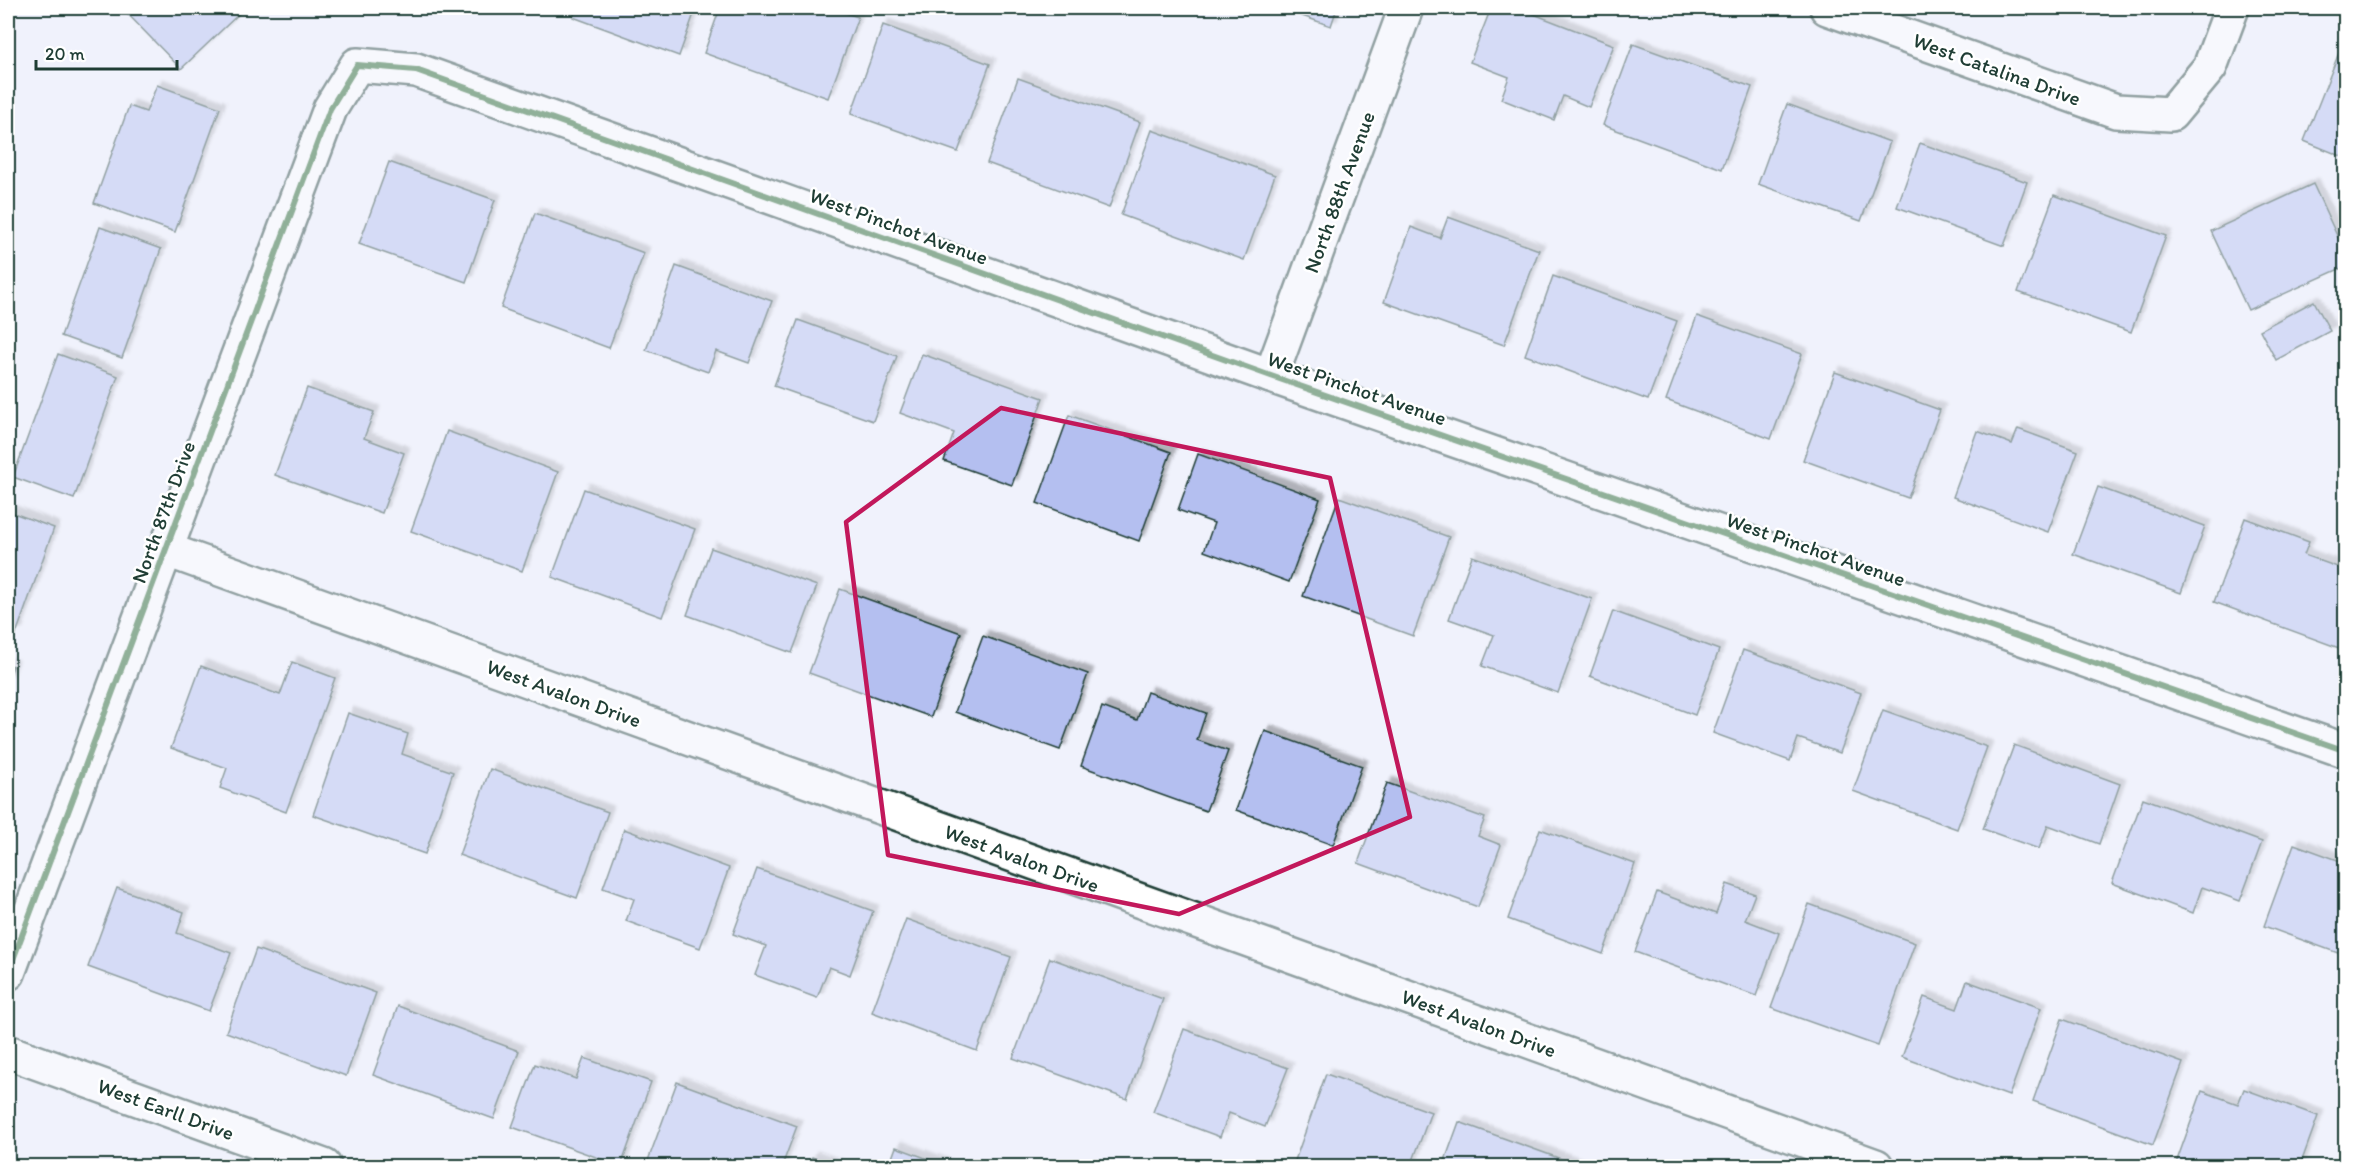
<svg xmlns="http://www.w3.org/2000/svg" width="2353" height="1174" font-family="Itim,sans-serif">
<style>
.building{fill:#b4bff0;stroke:#1f3d34;stroke-width:1.5;filter:url(#shadow)}
.lines{fill:none;stroke-linecap:round;stroke-linejoin:round}
.minor-casing{stroke:#1f3d34;stroke-width:38}
.minor{stroke:#fff;stroke-width:33}
.cycleway-casing{stroke:#fff;stroke-width:10}
.cycleway{stroke:#1b5e20;stroke-width:6}
.marked{fill:none;stroke:#c2185b;stroke-width:4.5;stroke-linejoin:round}
.labels{text-anchor:middle;dominant-baseline:central;stroke-width:5;stroke-linejoin:round;paint-order:stroke}
.street-label{font-size:21px;fill:#1f3d34;stroke:#fff}
</style>
<defs>
<filter id="shadow"><feDropShadow dx="5.5" dy="-5.5" stdDeviation="1.5" flood-color="#0004"/></filter>
</defs>
<rect width="100%" height="100%" fill="#f0f2fc"/>
<filter id="ink" filterUnits="userSpaceOnUse"><feTurbulence type="fractalNoise" baseFrequency=".0167" numOctaves="2"/><feDisplacementMap in="SourceGraphic" scale="12" xChannelSelector="R" yChannelSelector="G"/><feConvolveMatrix kernelMatrix="1 2 1 2 8 2 1 2 1" color-interpolation-filters="sRGB"/></filter>
<g filter="url(#ink)">
<g class="building">
<path d="M 122,8 L 245,8 L 181,69 Z"/>
<path d="M 577,8 L 696,8 L 679,56 L 573,17 Z"/>
<path d="M 720,8 L 830,8 L 858,17 L 828,98 L 704,53 Z"/>
<path d="M 1279,8 L 1337,8 L 1331,26 Z"/>
<path d="M 1491,8 L 1518,8 L 1614,45 L 1589,107 L 1563,96 L 1554,120 L 1501,99 L 1509,77 L 1470,62 Z"/>
<path d="M 883,25 L 990,64 L 958,152 L 851,114 Z"/>
<path d="M 2346,35 L 2346,158 L 2304,141 Z"/>
<path d="M 1633,44 L 1752,87 L 1722,169 L 1603,125 Z"/>
<path d="M 1018,78 L 1140,122 L 1109,208 L 987,163 Z"/>
<path d="M 157,85 L 220,108 L 175,232 L 94,203 L 129,106 L 146,112 Z"/>
<path d="M 1787,104 L 1890,142 L 1861,221 L 1758,184 Z"/>
<path d="M 1152,130 L 1275,175 L 1244,260 L 1121,215 Z"/>
<path d="M 1920,143 L 2027,182 L 2004,246 L 1897,207 Z"/>
<path d="M 389,162 L 495,200 L 466,282 L 359,244 Z"/>
<path d="M 2313,184 L 2346,255 L 2346,266 L 2248,310 L 2211,231 Z"/>
<path d="M 2054,195 L 2166,236 L 2131,332 L 2018,292 Z"/>
<path d="M 535,213 L 644,253 L 609,348 L 501,308 Z"/>
<path d="M 1448,217 L 1539,250 L 1504,345 L 1384,302 L 1411,227 L 1440,238 Z"/>
<path d="M 100,227 L 161,249 L 122,358 L 61,336 Z"/>
<path d="M 676,266 L 772,301 L 749,363 L 716,351 L 708,372 L 646,350 Z"/>
<path d="M 1553,276 L 1677,321 L 1648,400 L 1525,355 Z"/>
<path d="M 2314,301 L 2330,331 L 2276,360 L 2260,330 Z"/>
<path d="M 1697,316 L 1802,354 L 1771,439 L 1666,400 Z"/>
<path d="M 798,320 L 897,356 L 873,421 L 774,386 Z"/>
<path d="M 58,354 L 118,376 L 74,499 L 13,477 Z"/>
<path d="M 922,354 L 1043,398 L 1012,485 L 944,461 L 954,433 L 900,413 Z"/>
<path d="M 1835,372 L 1940,410 L 1908,498 L 1803,460 Z"/>
<path d="M 307,388 L 374,412 L 364,438 L 404,453 L 382,513 L 275,475 Z"/>
<path d="M 1069,415 L 1171,452 L 1139,541 L 1037,503 Z"/>
<path d="M 2018,429 L 2078,451 L 2048,532 L 1953,497 L 1977,431 L 2012,444 Z"/>
<path d="M 447,431 L 558,472 L 522,571 L 411,531 Z"/>
<path d="M 1198,454 L 1320,499 L 1289,582 L 1204,551 L 1214,523 L 1178,510 Z"/>
<path d="M 2098,487 L 2205,526 L 2181,593 L 2073,554 Z"/>
<path d="M 584,489 L 695,529 L 662,617 L 552,577 Z"/>
<path d="M 1339,497 L 1449,537 L 1413,636 L 1303,596 Z"/>
<path d="M 8,511 L 54,528 L 16,634 L 8,631 Z"/>
<path d="M 2245,518 L 2309,542 L 2304,555 L 2346,570 L 2346,631 L 2339,648 L 2214,602 Z"/>
<path d="M 711,548 L 817,586 L 792,653 L 687,615 Z"/>
<path d="M 1472,556 L 1592,599 L 1558,693 L 1482,666 L 1494,635 L 1449,619 Z"/>
<path d="M 840,589 L 961,633 L 931,717 L 809,673 Z"/>
<path d="M 1613,611 L 1719,650 L 1695,715 L 1590,676 Z"/>
<path d="M 983,636 L 1088,674 L 1060,750 L 955,712 Z"/>
<path d="M 1743,650 L 1861,693 L 1840,753 L 1798,738 L 1790,761 L 1713,733 Z"/>
<path d="M 292,662 L 335,678 L 286,812 L 220,788 L 227,768 L 171,748 L 201,666 L 280,695 Z"/>
<path d="M 8,664 L 13,666 L 8,681 Z"/>
<path d="M 1147,692 L 1206,713 L 1197,740 L 1228,751 L 1206,811 L 1081,766 L 1102,707 L 1137,720 Z"/>
<path d="M 1883,710 L 1987,747 L 1957,829 L 1853,791 Z"/>
<path d="M 348,713 L 408,734 L 402,754 L 453,772 L 425,854 L 313,815 Z"/>
<path d="M 1265,731 L 1362,766 L 1333,845 L 1236,810 Z"/>
<path d="M 2014,745 L 2120,784 L 2099,844 L 2048,825 L 2039,849 L 1983,829 Z"/>
<path d="M 490,769 L 608,812 L 577,898 L 459,855 Z"/>
<path d="M 1387,783 L 1485,818 L 1478,836 L 1501,845 L 1478,907 L 1358,863 Z"/>
<path d="M 2143,798 L 2262,842 L 2240,901 L 2202,887 L 2193,913 L 2112,883 Z"/>
<path d="M 624,829 L 729,868 L 700,948 L 626,921 L 634,899 L 603,888 Z"/>
<path d="M 1540,829 L 1635,864 L 1603,954 L 1508,919 Z"/>
<path d="M 2294,844 L 2346,863 L 2346,956 L 2264,926 Z"/>
<path d="M 757,869 L 873,911 L 850,975 L 829,967 L 817,998 L 755,975 L 766,946 L 733,934 Z"/>
<path d="M 1727,884 L 1755,894 L 1745,920 L 1779,933 L 1756,996 L 1635,952 L 1657,892 L 1716,914 Z"/>
<path d="M 117,888 L 184,912 L 177,933 L 231,953 L 209,1011 L 88,967 Z"/>
<path d="M 1809,904 L 1915,943 L 1878,1046 L 1771,1008 Z"/>
<path d="M 906,919 L 1011,957 L 977,1051 L 872,1012 Z"/>
<path d="M 256,949 L 376,993 L 346,1076 L 226,1032 Z"/>
<path d="M 1050,958 L 1163,999 L 1127,1099 L 1013,1058 Z"/>
<path d="M 1967,981 L 2041,1008 L 2009,1096 L 1902,1057 L 1924,997 L 1957,1009 Z"/>
<path d="M 398,1006 L 519,1051 L 494,1119 L 373,1075 Z"/>
<path d="M 2062,1019 L 2183,1063 L 2153,1145 L 2033,1101 Z"/>
<path d="M 1184,1029 L 1288,1068 L 1265,1127 L 1229,1113 L 1220,1137 L 1153,1112 Z"/>
<path d="M 584,1058 L 651,1082 L 621,1166 L 512,1127 L 535,1064 L 576,1079 Z"/>
<path d="M 1326,1074 L 1431,1112 L 1411,1166 L 1388,1166 L 1376,1162 L 1374,1166 L 1293,1166 Z"/>
<path d="M 677,1082 L 797,1126 L 782,1166 L 646,1166 Z"/>
<path d="M 2244,1089 L 2318,1116 L 2300,1166 L 2175,1166 L 2202,1091 L 2238,1104 Z"/>
<path d="M 1459,1122 L 1575,1164 L 1574,1166 L 1443,1166 Z"/>
<path d="M 896,1147 L 947,1166 L 889,1166 Z"/>
<path d="M 812,1157 L 838,1166 L 808,1166 Z"/>
</g>
<g class="lines">
<defs>
<g id="minor">
<path d="M 1827,8 L 2116,111 L 2171,114 L 2210,67 L 2232,8"/>
<path d="M 1271,376 L 1406,8"/>
<path d="M 167,550 L 1876,1166"/>
<path d="M 8,973 L 330,109 L 357,65 L 416,70 L 1271,376 L 2346,751"/>
<path d="M 8,1052 L 324,1166"/>
</g>
</defs>
<use href="#minor" class="minor-casing"/>
<use href="#minor" class="minor"/>
<defs>
<path id="cycleway" d="M 8,973 L 330,109 L 357,65 L 416,70 L 1271,376 L 2346,751"/>
</defs>
<use href="#cycleway" class="cycleway-casing"/>
<use href="#cycleway" class="cycleway"/>
</g>
</g>
<path d="M0 0H2353V1174H0ZM 1001,408 L 1330,478 L 1410,817 L 1179,914 L 888,855 L 846,522 Z" fill="#f0f2fc" fill-opacity=".55" fill-rule="evenodd"/>
<path class="marked" d="M 1001,408 L 1330,478 L 1410,817 L 1179,914 L 888,855 L 846,522 Z"/>
<g class="labels">
<g class="street-label">
<text transform="translate(1997 69) rotate(20)">West Catalina Drive</text>
<text transform="translate(1339 192) rotate(-70)">North 88th Avenue</text>
<text transform="translate(899 226) rotate(20)">West Pinchot Avenue</text>
<text transform="translate(1357 388) rotate(19)">West Pinchot Avenue</text>
<text transform="translate(163 512) rotate(-70)">North 87th Drive</text>
<text transform="translate(1816 549) rotate(19)">West Pinchot Avenue</text>
<text transform="translate(564 693) rotate(20)">West Avalon Drive</text>
<text transform="translate(1022 858) rotate(20)">West Avalon Drive</text>
<text transform="translate(1479 1023) rotate(20)">West Avalon Drive</text>
<text transform="translate(166 1109) rotate(20)">West Earll Drive</text>
</g>
</g>
<rect width="2353" height="1174" fill="none" stroke="#fff" stroke-width="30"/>
<rect x="15" y="15" width="2323" height="1144" fill="none" stroke="#1f3d34" stroke-width="2" filter="url(#ink)"/>
<path d="M36 60v9h141v-9" fill="none" stroke="#1f3d34" stroke-width="3"/>
<text x="45" y="60" font-size="18" fill="#1f3d34" stroke="#ffffff" stroke-width="4.5" paint-order="stroke">20 m</text>
</svg>
